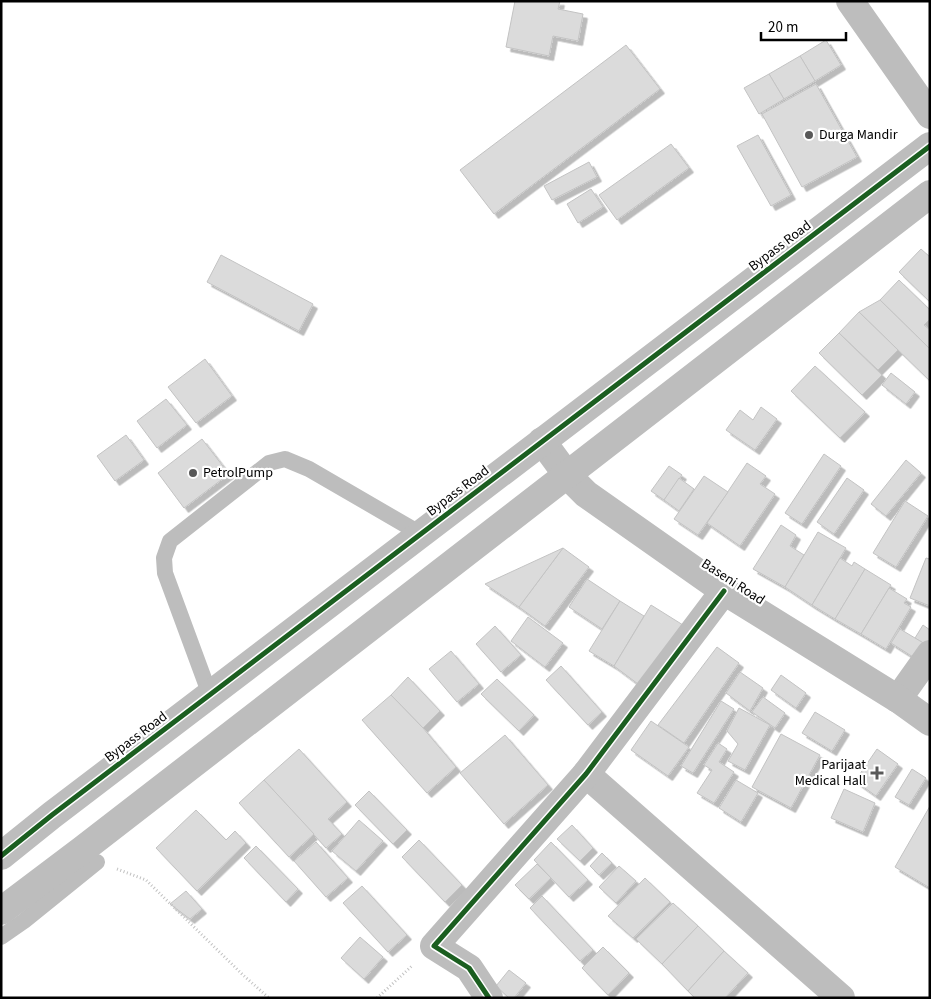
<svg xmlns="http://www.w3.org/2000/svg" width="931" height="999" font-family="'Source Sans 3',sans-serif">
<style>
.building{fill:#dbdbdb;stroke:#c3c3c3;filter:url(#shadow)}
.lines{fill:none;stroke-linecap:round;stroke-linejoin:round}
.path{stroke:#c2c2c2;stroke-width:3;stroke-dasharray:1 2.5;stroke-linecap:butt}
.service{stroke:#bdbdbd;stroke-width:16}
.minor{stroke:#bdbdbd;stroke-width:28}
.tertiary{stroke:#bdbdbd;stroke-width:28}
.trunk{stroke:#bdbdbd;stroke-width:28}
.cycleway-casing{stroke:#fff;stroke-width:8}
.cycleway{stroke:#1b5e20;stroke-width:5}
.poi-dot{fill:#595959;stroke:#fff;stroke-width:2}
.labels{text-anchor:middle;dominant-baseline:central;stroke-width:4.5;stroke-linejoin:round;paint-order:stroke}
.poi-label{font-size:14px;fill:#000;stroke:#fff;text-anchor:start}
.street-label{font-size:14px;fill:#000;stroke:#fff}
</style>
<defs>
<filter id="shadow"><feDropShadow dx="4.5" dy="4.5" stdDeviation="0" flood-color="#0004"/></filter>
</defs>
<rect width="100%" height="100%" fill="#fff"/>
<g class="building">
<path d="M 515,1 L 560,1 L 558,9 L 583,14 L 578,41 L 553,36 L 549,56 L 506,47 Z"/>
<path d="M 826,40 L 841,65 L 815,81 L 800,56 Z"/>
<path d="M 626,45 L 660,89 L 494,214 L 460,170 Z"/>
<path d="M 800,56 L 815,81 L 784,99 L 769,74 Z"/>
<path d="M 769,74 L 784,99 L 759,114 L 744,88 Z"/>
<path d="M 816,84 L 857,157 L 802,187 L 762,114 Z"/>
<path d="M 758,135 L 791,195 L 771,206 L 737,146 Z"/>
<path d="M 671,144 L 689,168 L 617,220 L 599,195 Z"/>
<path d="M 589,162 L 597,177 L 552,200 L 544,186 Z"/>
<path d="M 591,189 L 603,207 L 578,223 L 567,204 Z"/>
<path d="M 921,249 L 930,257 L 930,302 L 899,272 Z"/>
<path d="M 221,255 L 313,304 L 299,331 L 207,282 Z"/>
<path d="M 899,280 L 930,310 L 930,319 L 924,325 L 930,330 L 930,349 L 880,300 Z"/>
<path d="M 880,300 L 930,349 L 930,381 L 859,312 Z"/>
<path d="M 859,312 L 898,350 L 878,370 L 839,333 Z"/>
<path d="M 839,333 L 882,375 L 862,395 L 819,353 Z"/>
<path d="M 205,359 L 232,396 L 196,423 L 168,387 Z"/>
<path d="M 815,366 L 865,412 L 840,438 L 791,391 Z"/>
<path d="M 891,373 L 915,392 L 906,404 L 882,385 Z"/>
<path d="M 166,399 L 187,425 L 157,448 L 137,421 Z"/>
<path d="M 761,407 L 777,419 L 755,450 L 726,430 L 740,410 L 753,420 Z"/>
<path d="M 126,435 L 144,460 L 115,481 L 97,456 Z"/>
<path d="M 202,439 L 229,474 L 184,508 L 158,473 Z"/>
<path d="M 824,454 L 841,466 L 802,524 L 785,513 Z"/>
<path d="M 906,460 L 921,473 L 886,516 L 871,504 Z"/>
<path d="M 747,463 L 766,476 L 760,484 L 775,494 L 740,546 L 707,523 Z"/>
<path d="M 669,466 L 682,475 L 664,500 L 651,491 Z"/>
<path d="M 704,476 L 728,492 L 698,535 L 674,519 Z"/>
<path d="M 679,478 L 694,489 L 679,511 L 664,500 Z"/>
<path d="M 847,478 L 864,490 L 834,534 L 817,522 Z"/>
<path d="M 905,501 L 928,516 L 896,567 L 873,553 Z"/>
<path d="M 781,525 L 796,535 L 790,546 L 804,555 L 785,587 L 753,569 Z"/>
<path d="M 818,532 L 846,548 L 812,605 L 785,587 Z"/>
<path d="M 563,548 L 589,567 L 545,626 L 519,607 Z"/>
<path d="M 563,548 L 519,607 L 485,584 Z"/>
<path d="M 840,558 L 852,566 L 854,562 L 865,569 L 835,619 L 812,605 Z"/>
<path d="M 926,558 L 930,559 L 930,606 L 910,598 Z"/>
<path d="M 865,569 L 891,585 L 861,634 L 835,619 Z"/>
<path d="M 587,579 L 620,601 L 602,629 L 569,607 Z"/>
<path d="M 889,588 L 907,599 L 904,603 L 911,607 L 886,649 L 861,634 Z"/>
<path d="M 620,601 L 644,616 L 614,666 L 589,651 Z"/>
<path d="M 651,605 L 683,625 L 638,684 L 614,666 Z"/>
<path d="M 528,617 L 563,643 L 545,667 L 511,641 Z"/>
<path d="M 923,625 L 930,630 L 930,647 L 915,638 Z"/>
<path d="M 495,626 L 521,655 L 501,672 L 476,644 Z"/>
<path d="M 900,629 L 930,647 L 921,662 L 891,643 Z"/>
<path d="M 717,647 L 739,663 L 684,743 L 658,725 Z"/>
<path d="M 451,651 L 479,684 L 457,702 L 429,669 Z"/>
<path d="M 561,666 L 602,712 L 588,725 L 546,680 Z"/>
<path d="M 740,672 L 763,688 L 750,711 L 726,693 Z"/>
<path d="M 781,675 L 806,693 L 796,708 L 771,690 Z"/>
<path d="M 408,677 L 440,711 L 423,728 L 391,695 Z"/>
<path d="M 497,679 L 534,715 L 519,731 L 481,694 Z"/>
<path d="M 391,695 L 423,728 L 456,767 L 427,793 L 362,720 Z"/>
<path d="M 763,697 L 785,713 L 775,728 L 752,712 Z"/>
<path d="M 721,701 L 734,709 L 693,773 L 681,766 Z"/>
<path d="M 739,708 L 770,725 L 745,770 L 728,761 L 738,744 L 727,731 Z"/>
<path d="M 815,712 L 845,730 L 832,751 L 802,733 Z"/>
<path d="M 651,721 L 689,747 L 668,776 L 631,750 Z"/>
<path d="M 781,734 L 820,755 L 791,808 L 752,787 Z"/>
<path d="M 505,735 L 548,785 L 504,824 L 460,773 Z"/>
<path d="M 718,743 L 727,749 L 719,762 L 734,772 L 714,803 L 697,793 L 712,770 L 704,765 Z"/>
<path d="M 299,749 L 347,802 L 328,819 L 342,834 L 326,848 L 264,780 Z"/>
<path d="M 877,749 L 898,764 L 876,796 L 855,781 Z"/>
<path d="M 912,769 L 926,778 L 909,805 L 895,797 Z"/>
<path d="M 264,780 L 314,834 L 289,857 L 239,803 Z"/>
<path d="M 736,780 L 758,793 L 741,822 L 719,808 Z"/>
<path d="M 844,789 L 875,803 L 863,832 L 831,818 Z"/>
<path d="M 369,791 L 407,830 L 393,844 L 355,805 Z"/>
<path d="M 930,806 L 930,888 L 895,867 Z"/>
<path d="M 196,810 L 226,840 L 235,831 L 246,843 L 197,891 L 156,848 Z"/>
<path d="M 359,820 L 383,841 L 356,871 L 332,851 Z"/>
<path d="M 572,825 L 593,848 L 580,861 L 557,839 Z"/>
<path d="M 419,840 L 462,885 L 445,902 L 402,857 Z"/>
<path d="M 316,842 L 348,878 L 326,897 L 294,861 Z"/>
<path d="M 551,842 L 588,880 L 569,897 L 534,860 Z"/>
<path d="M 256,846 L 298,889 L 286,902 L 244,858 Z"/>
<path d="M 602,853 L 612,863 L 599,875 L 590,866 Z"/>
<path d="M 537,864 L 551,878 L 529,899 L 515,885 Z"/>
<path d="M 619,866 L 636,881 L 616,903 L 599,887 Z"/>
<path d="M 645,878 L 670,902 L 633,938 L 608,916 Z"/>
<path d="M 362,886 L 407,935 L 388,952 L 343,903 Z"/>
<path d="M 186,891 L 202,909 L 190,919 L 170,904 Z"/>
<path d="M 542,896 L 593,950 L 580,961 L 530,908 Z"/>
<path d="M 673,903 L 698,926 L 662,964 L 636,939 Z"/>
<path d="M 698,926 L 724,951 L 688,991 L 662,964 Z"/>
<path d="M 360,937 L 383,957 L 364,979 L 341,958 Z"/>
<path d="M 603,947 L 629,973 L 608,995 L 582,968 Z"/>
<path d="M 724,951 L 748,973 L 725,998 L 695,998 L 688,991 Z"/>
<path d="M 509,970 L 526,983 L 514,998 L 509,998 L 496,986 Z"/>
</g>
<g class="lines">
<g class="path">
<path d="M 117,869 L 146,880 L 243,975 L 269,998"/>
<path d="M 377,998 L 413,965"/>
</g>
<g class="service">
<path d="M 210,695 L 165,573 L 164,558 L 170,541 L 269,463 L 285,459 L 309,469 L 421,534"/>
<path d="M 1,937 L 24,921 L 97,862"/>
</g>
<g class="minor">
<path d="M 850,1 L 930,115"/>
<path d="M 898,699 L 930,654"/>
<path d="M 586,774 L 841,998"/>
<path d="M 489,998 L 469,968 L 434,946 L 586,774 L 724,591"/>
</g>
<path class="tertiary" d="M 542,441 L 567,475 L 586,494 L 724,591 L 898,699 L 930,722"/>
<g class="trunk">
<path d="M 1,856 L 52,815 L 930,146"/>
<path d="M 1,911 L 82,850 L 930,194"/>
</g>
<defs>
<g id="cycleway">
<path d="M 1,856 L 52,815 L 930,146"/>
<path d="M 489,998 L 469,968 L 434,946 L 586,774 L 724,591"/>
</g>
</defs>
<use href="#cycleway" class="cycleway-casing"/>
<use href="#cycleway" class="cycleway"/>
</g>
<g class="poi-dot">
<circle cx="809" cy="135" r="5"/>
<circle cx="193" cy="473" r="5"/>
<path d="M874.5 765.5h5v5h5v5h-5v5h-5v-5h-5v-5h5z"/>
</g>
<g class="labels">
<g class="poi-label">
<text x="819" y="135">Durga Mandir</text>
<text x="203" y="473">PetrolPump</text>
<text x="866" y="765" text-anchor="end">Parijaat<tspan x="866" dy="16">Medical Hall</tspan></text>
</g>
<g class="street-label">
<text transform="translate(780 246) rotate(-37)">Bypass Road</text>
<text transform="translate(458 491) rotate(-37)">Bypass Road</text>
<text transform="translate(733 582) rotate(33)">Baseni Road</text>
<text transform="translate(136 737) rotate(-37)">Bypass Road</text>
</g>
</g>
<rect width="931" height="999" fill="none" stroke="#000000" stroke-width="5"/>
<path d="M761 32v8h85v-8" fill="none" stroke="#000000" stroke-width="2.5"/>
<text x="768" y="32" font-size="15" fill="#000000" stroke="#ffffff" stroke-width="4" paint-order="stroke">20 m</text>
</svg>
